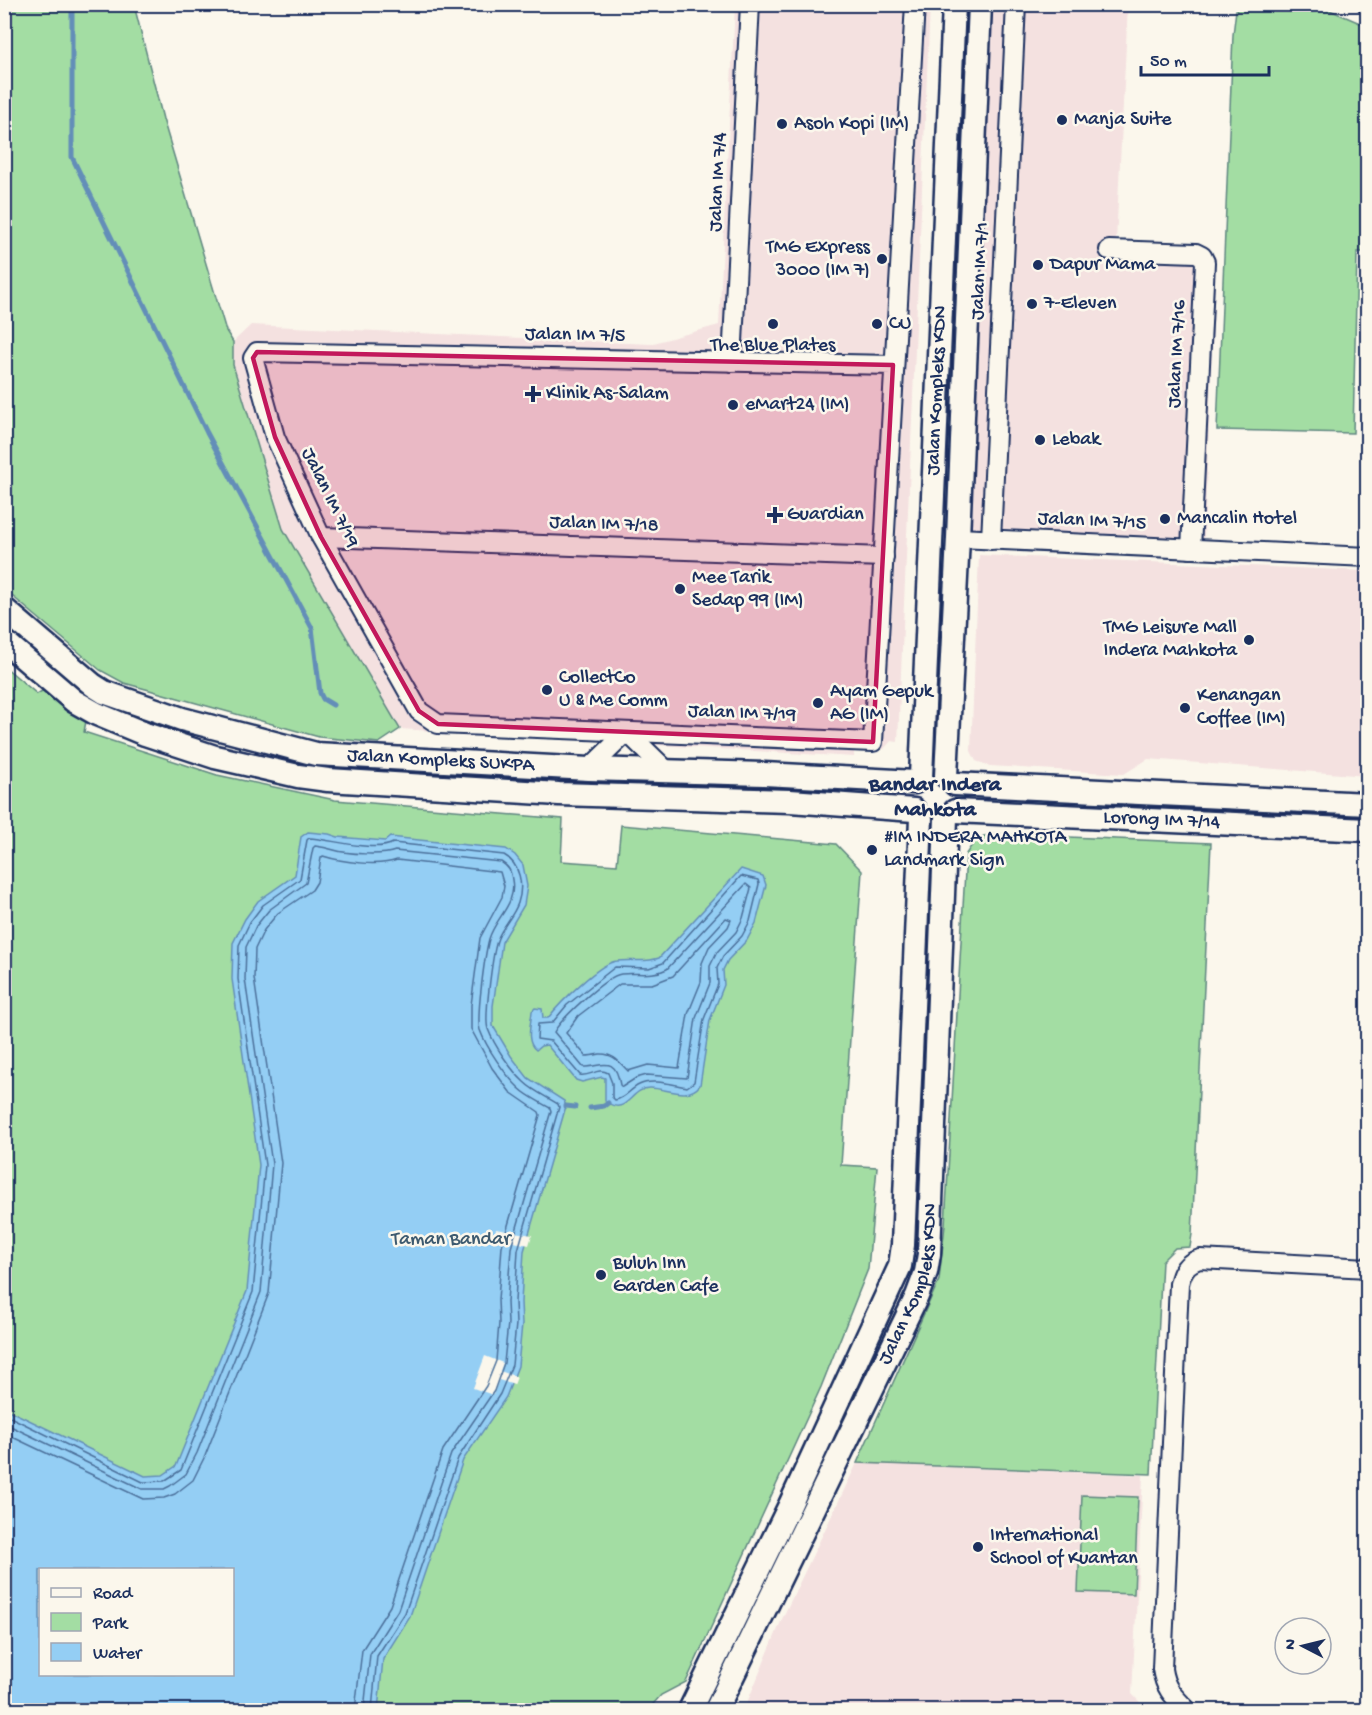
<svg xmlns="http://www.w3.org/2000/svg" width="1372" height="1715" font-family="'Gochi Hand',sans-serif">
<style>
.built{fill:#f4e1e0}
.green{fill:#a3dda3;stroke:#5f8680;stroke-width:1.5;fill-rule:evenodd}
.water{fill:#94cef4;stroke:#648eb8;stroke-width:1.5;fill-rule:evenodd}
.pier{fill:#fbf7ec}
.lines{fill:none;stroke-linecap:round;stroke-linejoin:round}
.shore{stroke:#4b6f9a;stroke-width:1.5}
.stream{stroke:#648eb8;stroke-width:5}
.minor-casing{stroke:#1b2f5e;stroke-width:22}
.tertiary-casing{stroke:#1b2f5e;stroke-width:27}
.minor{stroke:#fbf7ec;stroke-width:18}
.tertiary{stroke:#fbf7ec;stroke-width:22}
.marked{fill:#c2185b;fill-opacity:0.2;stroke:#c2185b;stroke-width:4.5;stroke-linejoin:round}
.poi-dot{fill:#1b2f5e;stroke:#fbf7ec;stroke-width:2}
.labels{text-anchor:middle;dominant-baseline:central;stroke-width:5;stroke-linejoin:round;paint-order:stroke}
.poi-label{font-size:20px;fill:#1b2f5e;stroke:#fbf7ec;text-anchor:start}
.street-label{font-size:20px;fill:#1b2f5e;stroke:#fbf7ec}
.park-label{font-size:20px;fill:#3d5a6f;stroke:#fbf7ec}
.quarter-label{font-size:22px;font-weight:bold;fill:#1b2f5e;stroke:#fbf7ec}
</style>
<rect width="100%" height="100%" fill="#fbf7ec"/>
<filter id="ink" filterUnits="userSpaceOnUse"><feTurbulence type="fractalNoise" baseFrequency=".0167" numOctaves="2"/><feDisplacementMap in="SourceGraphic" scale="12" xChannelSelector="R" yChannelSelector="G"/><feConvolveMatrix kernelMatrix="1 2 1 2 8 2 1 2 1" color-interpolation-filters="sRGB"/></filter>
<g filter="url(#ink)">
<g class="built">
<path d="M 735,5 L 930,5 L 898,742 L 891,741 L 884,749 L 854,748 L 854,757 L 400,729 L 283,529 L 233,365 L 233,342 L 251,325 L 650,344 L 719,325 Z"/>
<path d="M 990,5 L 1128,5 L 1116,242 L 1206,247 L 1216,258 L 1204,540 L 968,531 Z"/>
<path d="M 979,555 L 1367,571 L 1367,776 L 1148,759 L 1124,774 L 990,766 L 976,761 L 971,751 Z"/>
<path d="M 857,1463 L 1143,1475 L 1132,1694 L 1147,1710 L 744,1710 L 782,1619 Z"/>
</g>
<g class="green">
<path d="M 1239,4 L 1318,5 L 1367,26 L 1368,252 L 1357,252 L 1353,433 L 1217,430 L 1233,35 L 1236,10 Z"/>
<path d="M 4,5 L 134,5 L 163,119 L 226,331 L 233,342 L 233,365 L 283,529 L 400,729 L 379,743 L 319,737 L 124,683 L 100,670 L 5,590 Z"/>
<path d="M 4,666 L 37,694 L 47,688 L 86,721 L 84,732 L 217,775 L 335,800 L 563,819 L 561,861 L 617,865 L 621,825 L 836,844 L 862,871 L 841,1165 L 877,1167 L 868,1269 L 821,1387 L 686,1682 L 661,1695 L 648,1710 L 5,1710 ZM 40,1570 L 232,1570 L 232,1674 L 40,1674 Z"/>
<path d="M 998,834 L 1211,843 L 1192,1234 L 1190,1247 L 1175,1248 L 1162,1261 L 1151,1474 L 857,1463 L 939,1280 L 945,1225 L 966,854 C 976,838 979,835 998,834 Z"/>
<path d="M 1082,1495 L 1138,1497 L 1134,1594 L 1078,1592 Z"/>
</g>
<g class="water">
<path d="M 308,832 L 329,834 L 338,837 L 385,841 L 390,837 L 506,849 L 515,855 L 523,865 L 527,886 L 524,905 L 502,942 L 493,1006 L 493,1026 L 511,1056 L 528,1078 L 564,1101 L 566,1106 L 524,1251 L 521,1302 L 522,1324 L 518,1366 L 506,1397 L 463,1460 L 410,1616 L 383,1659 L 378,1710 L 5,1710 L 4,1408 L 145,1476 L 163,1475 L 176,1466 L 247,1291 L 259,1165 L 232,979 L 233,943 L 245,919 L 258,901 L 295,875 L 301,837 ZM 40,1570 L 232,1570 L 232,1674 L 40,1674 Z"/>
<path d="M 741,869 L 763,876 L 766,885 L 756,923 L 747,940 L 728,960 L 723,970 L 724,985 L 710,1020 L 700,1085 C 688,1101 667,1088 650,1088 C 630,1088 627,1118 605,1101 L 605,1078 L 602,1077 L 582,1082 L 576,1080 L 547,1045 L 541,1046 L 536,1050 C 525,1042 531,1024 532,1011 L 535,1008 L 542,1009 L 543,1018 L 548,1018 C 559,1004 600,962 617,961 C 632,959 645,963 659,958 Z"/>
</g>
<g class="pier">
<path d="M 496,1229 L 532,1235 L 529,1245 L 494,1238 Z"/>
<path d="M 485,1356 L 503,1363 L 500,1371 L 517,1377 L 514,1385 L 499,1380 L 493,1395 L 473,1388 Z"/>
</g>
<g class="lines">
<g class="shore">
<path d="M 741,876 L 758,880 L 759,884 L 750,921 L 742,936 L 723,956 L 717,968 L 718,984 L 704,1019 L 694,1082 L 687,1087 C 673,1085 652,1078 639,1085 C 630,1089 625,1099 615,1100 L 612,1097 L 612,1083 L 608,1073 C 598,1067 590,1077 580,1075 L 551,1041 L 537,1039 L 538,1024 L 552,1023 L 567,1005 L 615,967 L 649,968 L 663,963 Z"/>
<path d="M 746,884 L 751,888 L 743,918 L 736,932 L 717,952 L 710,966 L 710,983 L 696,1018 L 687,1078 L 647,1075 L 636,1078 L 622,1087 L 620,1085 C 615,1054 602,1067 583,1067 L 554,1032 C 561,1019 606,976 621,974 C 638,972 651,977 667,969 Z"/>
<path d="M 726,918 L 731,920 L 728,927 L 709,947 L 702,963 L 701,982 L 688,1014 L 679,1068 L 648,1065 L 628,1071 C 620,1063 613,1053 600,1054 C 595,1055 590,1056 586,1056 L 566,1033 L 578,1016 L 620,984 L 652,984 L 673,976 Z"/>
<path d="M 4,1414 L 143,1482 L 164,1481 L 181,1470 L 253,1292 L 265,1165 L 238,979 L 239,945 L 250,922 L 263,905 L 300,879 L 307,840 L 309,838 C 330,839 375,853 393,843 L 504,855 C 520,864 524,885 518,903 C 514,915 503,926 498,938 C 493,949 484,1018 488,1029 C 494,1045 511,1070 524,1082 C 533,1091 547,1097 558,1104 L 559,1107 L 518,1250 L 515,1302 L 516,1324 L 512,1365 L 500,1394 L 458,1458 L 405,1613 L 377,1656 L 372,1710"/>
<path d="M 4,1423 L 142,1489 L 164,1489 L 170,1486 L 186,1474 L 197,1453 L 261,1292 L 272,1164 L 245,979 L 246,947 L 256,926 L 269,910 L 306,883 L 313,848 L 315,846 C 323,847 327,848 334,850 C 347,854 383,856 395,851 L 501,862 C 509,867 511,871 512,880 C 517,904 495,918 489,939 C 485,954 476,1017 480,1030 C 486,1047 506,1076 519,1088 C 527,1096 540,1102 550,1108 L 551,1111 L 511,1248 L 507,1302 L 508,1323 L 504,1363 L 494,1391 L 451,1454 L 398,1610 L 370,1654 L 364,1710"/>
<path d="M 4,1433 L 143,1499 L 164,1498 L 175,1494 L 193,1480 L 205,1456 L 269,1293 L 281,1163 L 254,978 L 255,949 L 264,930 L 278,913 L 312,890 L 317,882 L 321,858 L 323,856 C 342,862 378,867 397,860 L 500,872 L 504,886 L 502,897 L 480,938 L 471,1005 L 471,1029 L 492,1068 L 510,1092 L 539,1112 L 540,1115 L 502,1246 L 498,1300 L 499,1323 L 496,1361 L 486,1386 L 443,1450 L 390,1606 L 362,1650 L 355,1710"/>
</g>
<g class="stream">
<path d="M 72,4 L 72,157 L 207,433 L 312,628 L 320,693 L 323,699 L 333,705"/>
<path d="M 566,1106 L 575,1107"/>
<path d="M 590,1108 L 604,1106 L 608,1103"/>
</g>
<defs>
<g id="minor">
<path d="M 1367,4 L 1368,5"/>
<path d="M 1109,250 L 1196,253 L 1202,256 L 1205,262 L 1191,549"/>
<path d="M 732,362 L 750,4"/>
<path d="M 893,365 L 257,352 L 253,358 L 275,437 L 321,537 L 419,711 L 438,724 L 873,742 L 915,4"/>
<path d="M 321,537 L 884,557"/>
<path d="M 958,538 L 1368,557"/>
<path d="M 991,540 L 1016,4"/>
<path d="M 589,769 L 627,732 L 667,771"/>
<path d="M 1187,1710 C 1173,1696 1165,1689 1162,1669 L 1179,1284 C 1182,1271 1186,1263 1200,1259 L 1368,1268"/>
</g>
<g id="tertiary">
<path id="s1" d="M 4,609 L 93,685 L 104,692 L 182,719 L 316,754 L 589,769 L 764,774 L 915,782"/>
<path d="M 4,641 L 74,701 L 97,714 L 145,734 L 215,757 L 298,776 L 328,780 L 559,794 L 790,801 L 914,810"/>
<path d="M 946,776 L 958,538 L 980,4"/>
<path id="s2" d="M 921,777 L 954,4"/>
<path d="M 955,784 L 1368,804"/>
<path id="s3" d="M 955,811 L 1368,830"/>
<path d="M 690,1710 L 790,1505 L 900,1266 L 903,1245 L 921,818"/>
<path id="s4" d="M 716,1710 L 917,1296 L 926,1272 L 929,1254 L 946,818"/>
</g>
</defs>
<use href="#minor" class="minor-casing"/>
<use href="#tertiary" class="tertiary-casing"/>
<use href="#minor" class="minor"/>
<use href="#tertiary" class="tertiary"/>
</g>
</g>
<path class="marked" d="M 257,352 L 893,365 L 873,742 L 438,724 L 419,711 L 321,537 L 275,437 L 253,358 Z"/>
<g class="poi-dot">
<circle cx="1062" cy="120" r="6"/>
<circle cx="782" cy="124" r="6"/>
<circle cx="882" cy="259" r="6"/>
<circle cx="1038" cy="265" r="6"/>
<circle cx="1032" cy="304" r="6"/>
<circle cx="773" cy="324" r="6"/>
<circle cx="877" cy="324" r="6"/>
<path d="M530 385h6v6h6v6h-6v6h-6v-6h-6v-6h6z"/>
<circle cx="733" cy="405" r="6"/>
<circle cx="1040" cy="440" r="6"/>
<path d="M772 506h6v6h6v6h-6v6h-6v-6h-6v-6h6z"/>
<circle cx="1165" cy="519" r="6"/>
<circle cx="680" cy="589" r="6"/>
<circle cx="1249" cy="640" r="6"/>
<circle cx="547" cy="690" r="6"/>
<circle cx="818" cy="703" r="6"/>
<circle cx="1185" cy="708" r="6"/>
<circle cx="872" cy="850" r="6"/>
<circle cx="601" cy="1275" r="6"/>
<circle cx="978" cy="1547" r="6"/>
</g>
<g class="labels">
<g class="poi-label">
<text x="1074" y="120">Manja Suite</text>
<text x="794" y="124">Asoh Kopi (IM)</text>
<text x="870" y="248" text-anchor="end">TMG Express<tspan x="870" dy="23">3000 (IM 7)</tspan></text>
<text x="1050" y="265">Dapur Mama</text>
<text x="1044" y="304">7-Eleven</text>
<text x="889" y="324">CU</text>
<text x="773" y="346" text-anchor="middle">The Blue Plates</text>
<text x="546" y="394">Klinik As-Salam</text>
<text x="745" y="405">eMart24 (IM)</text>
<text x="1052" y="440">Lebak</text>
<text x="787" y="515">Guardian</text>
<text x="1177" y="519">Mancalin Hotel</text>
<text x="692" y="578">Mee Tarik<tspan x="692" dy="23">Sedap 99 (IM)</tspan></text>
<text x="1237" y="628" text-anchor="end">TMG Leisure Mall<tspan x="1237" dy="23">Indera Mahkota</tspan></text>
<text x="559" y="678">CollectCo<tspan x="559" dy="23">U &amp; Me Comm</tspan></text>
<text x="830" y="692">Ayam Gepuk<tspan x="830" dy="23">AG (IM)</tspan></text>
<text x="1197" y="696">Kenangan<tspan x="1197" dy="23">Coffee (IM)</tspan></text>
<text x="884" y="838">#IM INDERA MAHKOTA<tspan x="884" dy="23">Landmark Sign</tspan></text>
<text x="613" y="1264">Buluh Inn<tspan x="613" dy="23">Garden Cafe</tspan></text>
<text x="990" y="1536">International<tspan x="990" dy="23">School of Kuantan</tspan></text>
</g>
<g class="street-label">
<text transform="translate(719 182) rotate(-87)">Jalan IM 7/4</text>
<text transform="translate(981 271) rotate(-87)">Jalan IM 7/1</text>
<text transform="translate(575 336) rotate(1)">Jalan IM 7/5</text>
<text transform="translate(1178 354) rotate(-87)">Jalan IM 7/16</text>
<text stroke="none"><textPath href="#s2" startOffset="387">Jalan Kompleks KDN</textPath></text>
<text transform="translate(329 498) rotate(64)">Jalan IM 7/19</text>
<text transform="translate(1092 522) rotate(3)">Jalan IM 7/15</text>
<text transform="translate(604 525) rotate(2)">Jalan IM 7/18</text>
<text transform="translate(742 714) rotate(2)">Jalan IM 7/19</text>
<text stroke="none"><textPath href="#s1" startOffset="476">Jalan Kompleks SUKPA</textPath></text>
<text stroke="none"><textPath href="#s3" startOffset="207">Lorong IM 7/14</textPath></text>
<text stroke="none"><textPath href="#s4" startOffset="470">Jalan Kompleks KDN</textPath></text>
</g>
<g class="park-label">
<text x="451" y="1240">Taman Bandar</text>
</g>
<g class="quarter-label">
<text x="935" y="786">Bandar Indera<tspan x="935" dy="25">Mahkota</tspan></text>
</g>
</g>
<rect width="1372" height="1715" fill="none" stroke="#fbf7ec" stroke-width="24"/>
<rect x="12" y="12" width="1348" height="1691" fill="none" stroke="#1b2f5e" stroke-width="2" filter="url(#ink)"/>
<rect x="39" y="1568" width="195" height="108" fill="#fbf7ec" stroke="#a1a7b3" stroke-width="1.5"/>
<rect x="51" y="1588" width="30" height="9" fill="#fbf7ec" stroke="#a1a7b3" stroke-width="1.5"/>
<text x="93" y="1598" font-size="18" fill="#1b2f5e">Road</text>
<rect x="51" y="1613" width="30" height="18" fill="#a3dda3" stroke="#a1a7b3" stroke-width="1.5"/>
<text x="93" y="1628" font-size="18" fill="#1b2f5e">Park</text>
<rect x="51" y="1643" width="30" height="18" fill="#94cef4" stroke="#a1a7b3" stroke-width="1.5"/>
<text x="93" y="1658" font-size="18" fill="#1b2f5e">Water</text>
<g transform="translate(1303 1646) rotate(277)"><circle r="28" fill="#fbf7ec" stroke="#a1a7b3" stroke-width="1.5"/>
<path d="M0-4.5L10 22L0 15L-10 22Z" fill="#1b2f5e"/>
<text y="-9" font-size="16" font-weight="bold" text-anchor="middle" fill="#1b2f5e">N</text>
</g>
<path d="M1141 66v9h128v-9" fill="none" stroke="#1b2f5e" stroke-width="3"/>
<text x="1150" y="66" font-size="18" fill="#1b2f5e" stroke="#fbf7ec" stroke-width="4.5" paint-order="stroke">50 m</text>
</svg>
